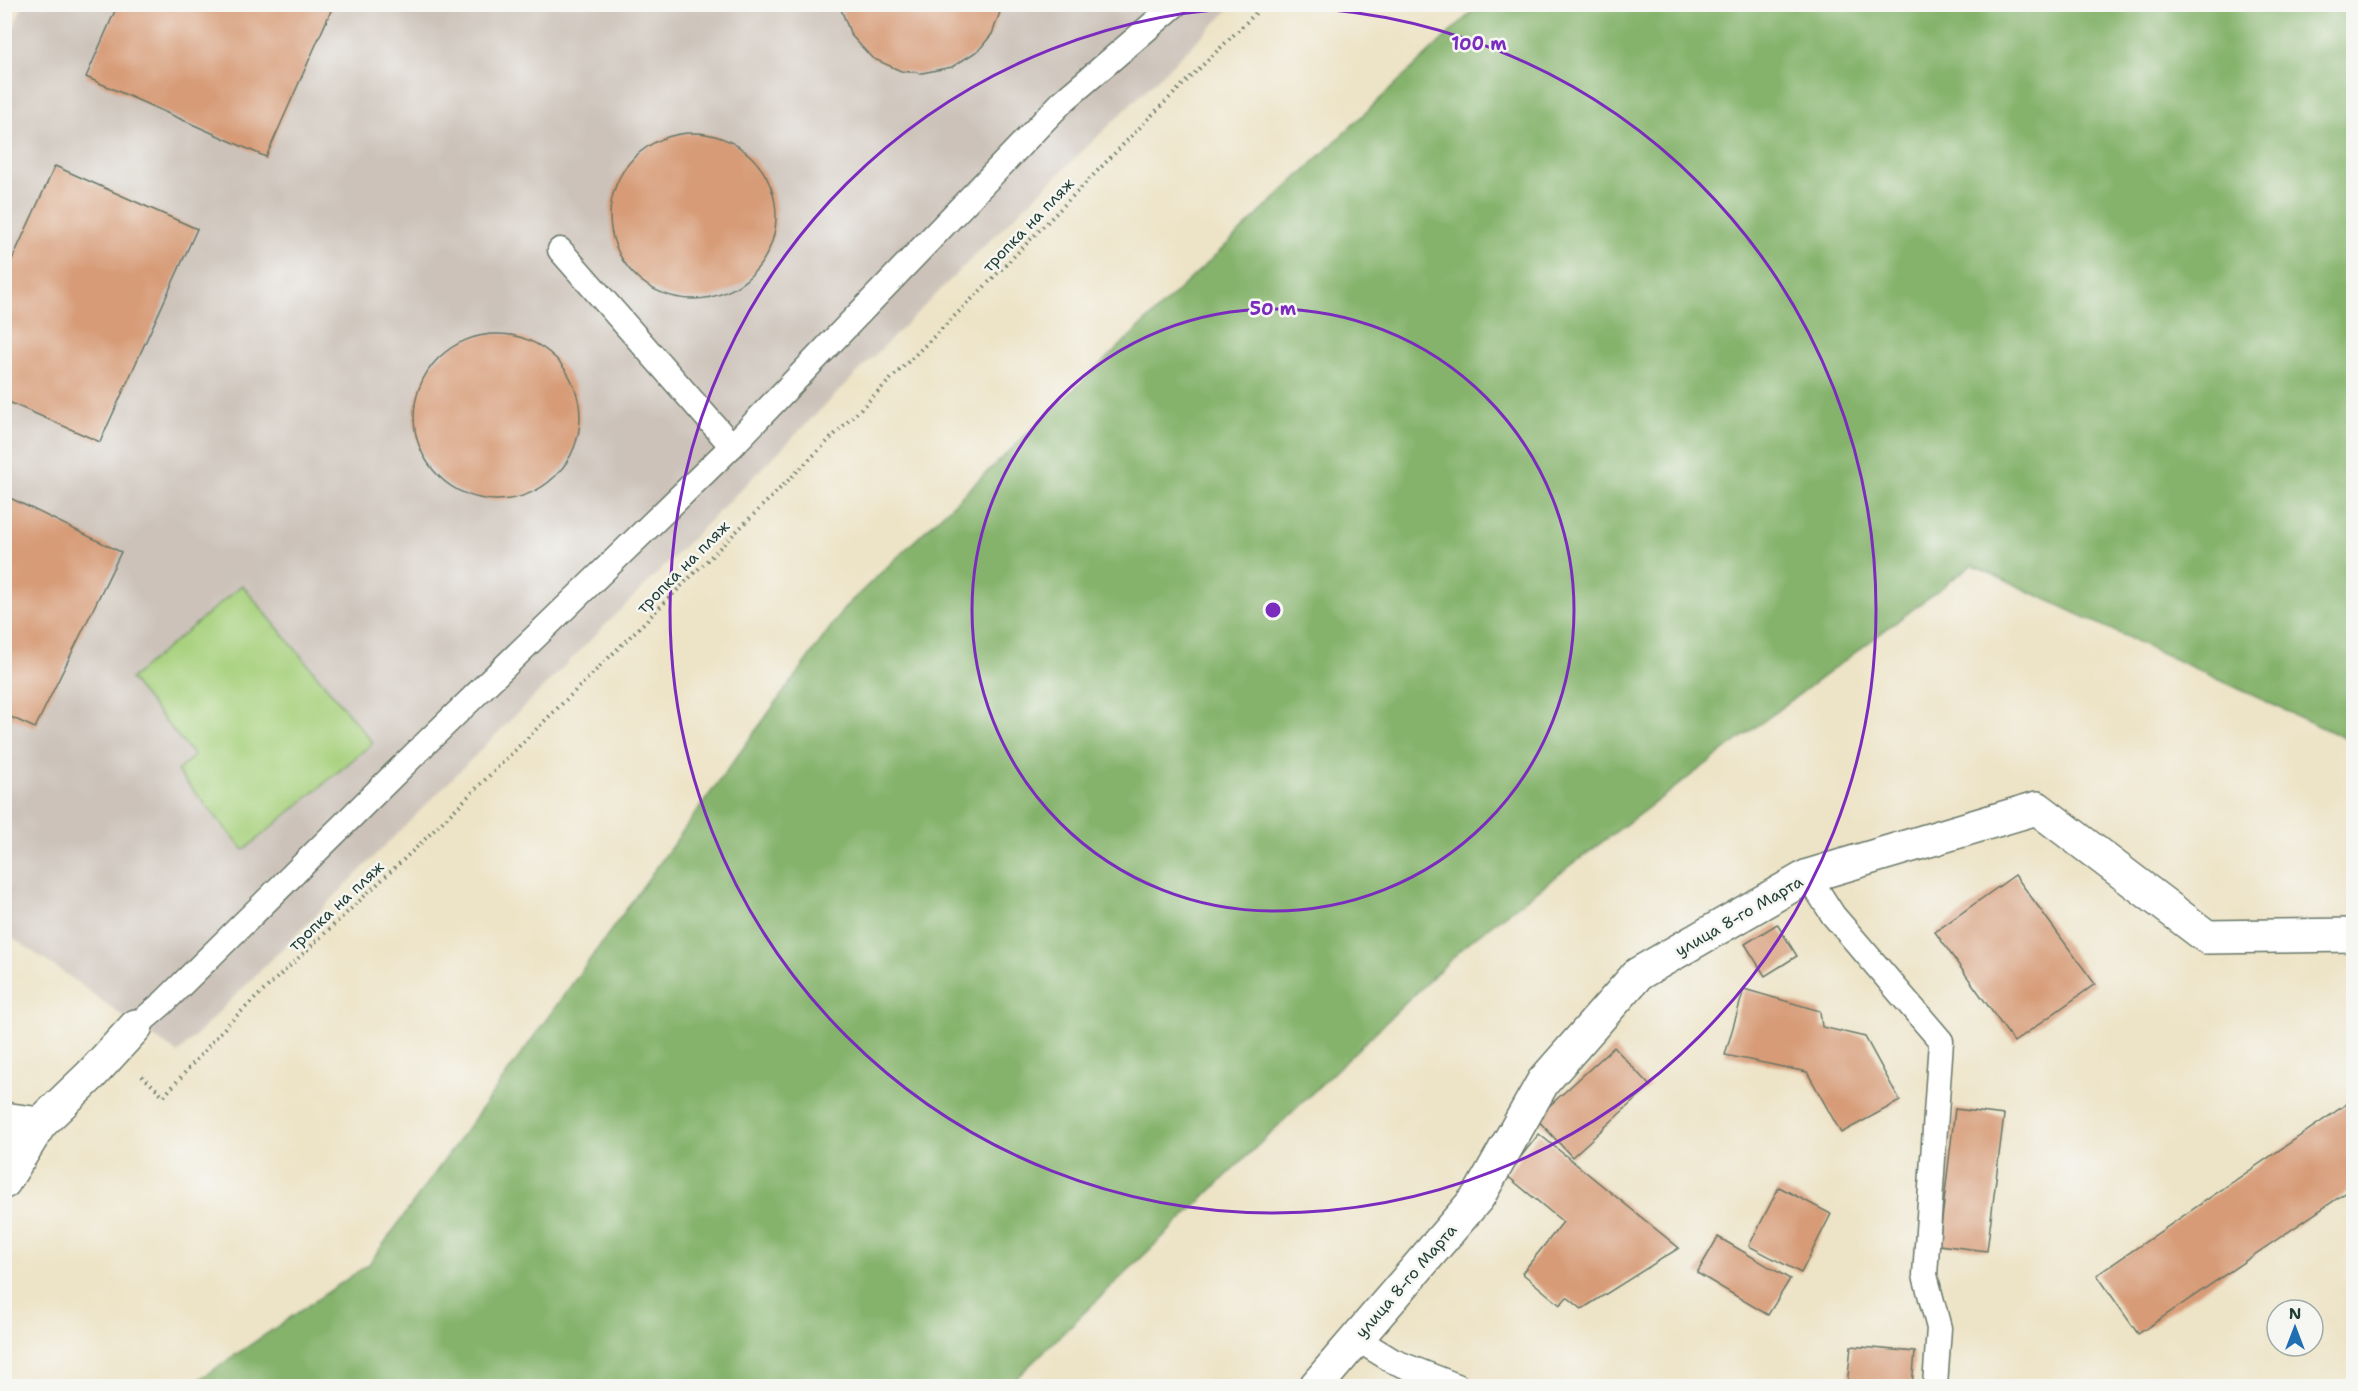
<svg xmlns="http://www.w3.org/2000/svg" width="2358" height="1391" font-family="'Shantell Sans',sans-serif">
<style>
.industrial{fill:#ccc2b9}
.green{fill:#a7d17d;stroke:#638758;stroke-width:1.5}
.forest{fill:#85b36c;stroke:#527850;stroke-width:1.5}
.building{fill:#d79b77}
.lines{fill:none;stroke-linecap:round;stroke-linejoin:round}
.lane-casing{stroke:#677767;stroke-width:27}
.street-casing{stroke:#677767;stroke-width:36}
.path{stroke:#677767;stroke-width:4;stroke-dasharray:1.5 4.5;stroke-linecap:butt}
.lane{stroke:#fff;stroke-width:24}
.street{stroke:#fff;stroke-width:33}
.ring{fill:none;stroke:#7b2cbf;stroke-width:3}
.labels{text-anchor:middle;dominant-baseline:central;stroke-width:5;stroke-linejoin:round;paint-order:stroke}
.street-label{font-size:16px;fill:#1f3d34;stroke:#f6f6f2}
.centre{fill:#7b2cbf;stroke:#f6f6f2;stroke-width:3}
.ring-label{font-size:18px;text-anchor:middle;font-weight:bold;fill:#7b2cbf;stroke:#f6f6f2;stroke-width:5;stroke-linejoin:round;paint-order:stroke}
</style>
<rect width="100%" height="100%" fill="#f6f6f2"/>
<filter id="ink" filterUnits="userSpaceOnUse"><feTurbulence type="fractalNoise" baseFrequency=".0167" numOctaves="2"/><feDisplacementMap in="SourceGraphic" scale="12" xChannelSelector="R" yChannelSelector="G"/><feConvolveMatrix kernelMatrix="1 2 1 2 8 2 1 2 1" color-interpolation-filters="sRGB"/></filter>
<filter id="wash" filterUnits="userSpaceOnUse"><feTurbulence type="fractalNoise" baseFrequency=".008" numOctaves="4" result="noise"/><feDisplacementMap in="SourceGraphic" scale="24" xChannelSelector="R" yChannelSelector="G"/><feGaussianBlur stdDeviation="1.35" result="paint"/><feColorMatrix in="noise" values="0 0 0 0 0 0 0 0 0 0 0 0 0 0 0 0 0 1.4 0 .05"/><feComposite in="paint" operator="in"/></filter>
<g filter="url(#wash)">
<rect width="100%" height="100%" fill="#ede3c6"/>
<path class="industrial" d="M 23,5 L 1234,5 L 986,244 L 178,1053 L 136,1026 L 70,977 L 5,933 L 4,50 Z"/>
<path class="green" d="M 242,585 L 373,743 L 244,850 L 177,771 L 194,756 L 130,679 Z"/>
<path class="forest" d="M 1479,5 L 2353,5 L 2353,742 L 1972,565 L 1470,941 L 1008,1386 L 190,1386 L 369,1264 L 846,606 Z"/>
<g id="blocks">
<g class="building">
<path d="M 118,4 L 334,4 L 266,157 L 86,77 Z"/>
<path d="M 839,4 L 1003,4 L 992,34 L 979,50 L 952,67 L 922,73 L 901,71 L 872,58 L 851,35 Z"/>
<circle cx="693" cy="216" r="83"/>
<path d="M 55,166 L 197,229 L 100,442 L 4,400 L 4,277 Z"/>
<circle cx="497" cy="417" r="83"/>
<path d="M 4,495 L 121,552 L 35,728 L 4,714 Z"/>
<path d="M 2015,875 L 2095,984 L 2014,1042 L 1935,932 Z"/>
<path d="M 1777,924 L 1797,956 L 1765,976 L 1745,944 Z"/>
<path d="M 1744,989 L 1820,1011 L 1822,1027 L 1865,1037 L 1900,1101 L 1841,1133 L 1807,1072 L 1725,1055 Z"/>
<path d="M 1614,1047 L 1650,1086 L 1572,1157 L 1536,1118 Z"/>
<path d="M 2354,1099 L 2354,1187 L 2138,1334 L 2097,1275 Z"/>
<path d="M 1955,1109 L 2004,1115 L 1987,1251 L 1939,1245 Z"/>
<path d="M 1539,1134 L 1679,1248 L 1582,1309 L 1567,1297 L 1560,1305 L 1522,1273 L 1563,1222 L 1506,1175 Z"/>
<path d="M 1779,1187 L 1831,1214 L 1801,1273 L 1749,1246 Z"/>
<path d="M 1718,1237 L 1790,1279 L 1768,1315 L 1697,1273 Z"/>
<path d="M 1851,1346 L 1915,1352 L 1912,1386 L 1847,1386 Z"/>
</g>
</g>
</g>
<g filter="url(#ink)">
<use href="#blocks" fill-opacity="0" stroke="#677767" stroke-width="1.5"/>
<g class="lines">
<defs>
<g id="lane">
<path d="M 560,250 L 732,446"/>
<path d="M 1808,876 L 1833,915 L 1941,1041 L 1925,1275 L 1939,1328 L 1935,1386"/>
<path d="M 136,1026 L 163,1003 L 426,743 L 732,446 L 1062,102 L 1176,4"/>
<path d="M 1357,1339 L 1393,1361 L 1457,1386"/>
</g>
<g id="street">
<path d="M 4,1119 L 40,1124 L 91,1075 L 136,1026"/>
<path d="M 4,1182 L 40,1124"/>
<path d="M 1316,1386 L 1478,1197 L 1543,1082 L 1638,974 L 1808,876 L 2037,808 L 2207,937 L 2354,935"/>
</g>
</defs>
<use href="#lane" class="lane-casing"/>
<use href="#street" class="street-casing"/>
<path class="path" d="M 142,1076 L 164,1096 L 229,1023 L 419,845 L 987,284 L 1155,112 L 1265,4"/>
<use href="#lane" class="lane"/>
<use href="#street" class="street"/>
</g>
</g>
<g class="ring">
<circle cx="1273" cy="610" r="301"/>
<circle cx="1273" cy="610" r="603"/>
</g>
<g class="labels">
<g class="street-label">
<text transform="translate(1028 225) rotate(-46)">тропка на пляж</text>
<text transform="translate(683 567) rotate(-45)">тропка на пляж</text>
<text transform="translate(336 906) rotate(-43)">тропка на пляж</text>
<text transform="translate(1739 916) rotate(-30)">улица 8-го Марта</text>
<text transform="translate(1406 1281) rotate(-49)">улица 8-го Марта</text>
</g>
</g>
<circle cx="1273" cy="610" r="9" class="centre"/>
<g class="ring-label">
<text x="1479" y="50">100 m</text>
<text x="1273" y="315">50 m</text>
</g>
<rect width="2358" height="1391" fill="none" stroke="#f6f6f2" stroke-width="24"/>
<g transform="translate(2295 1328)"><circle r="28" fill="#f6f6f2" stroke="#a0aca6" stroke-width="1.5"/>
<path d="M0-4.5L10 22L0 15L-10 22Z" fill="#1f6fb2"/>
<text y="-9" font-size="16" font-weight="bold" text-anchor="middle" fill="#1f3d34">N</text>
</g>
</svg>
